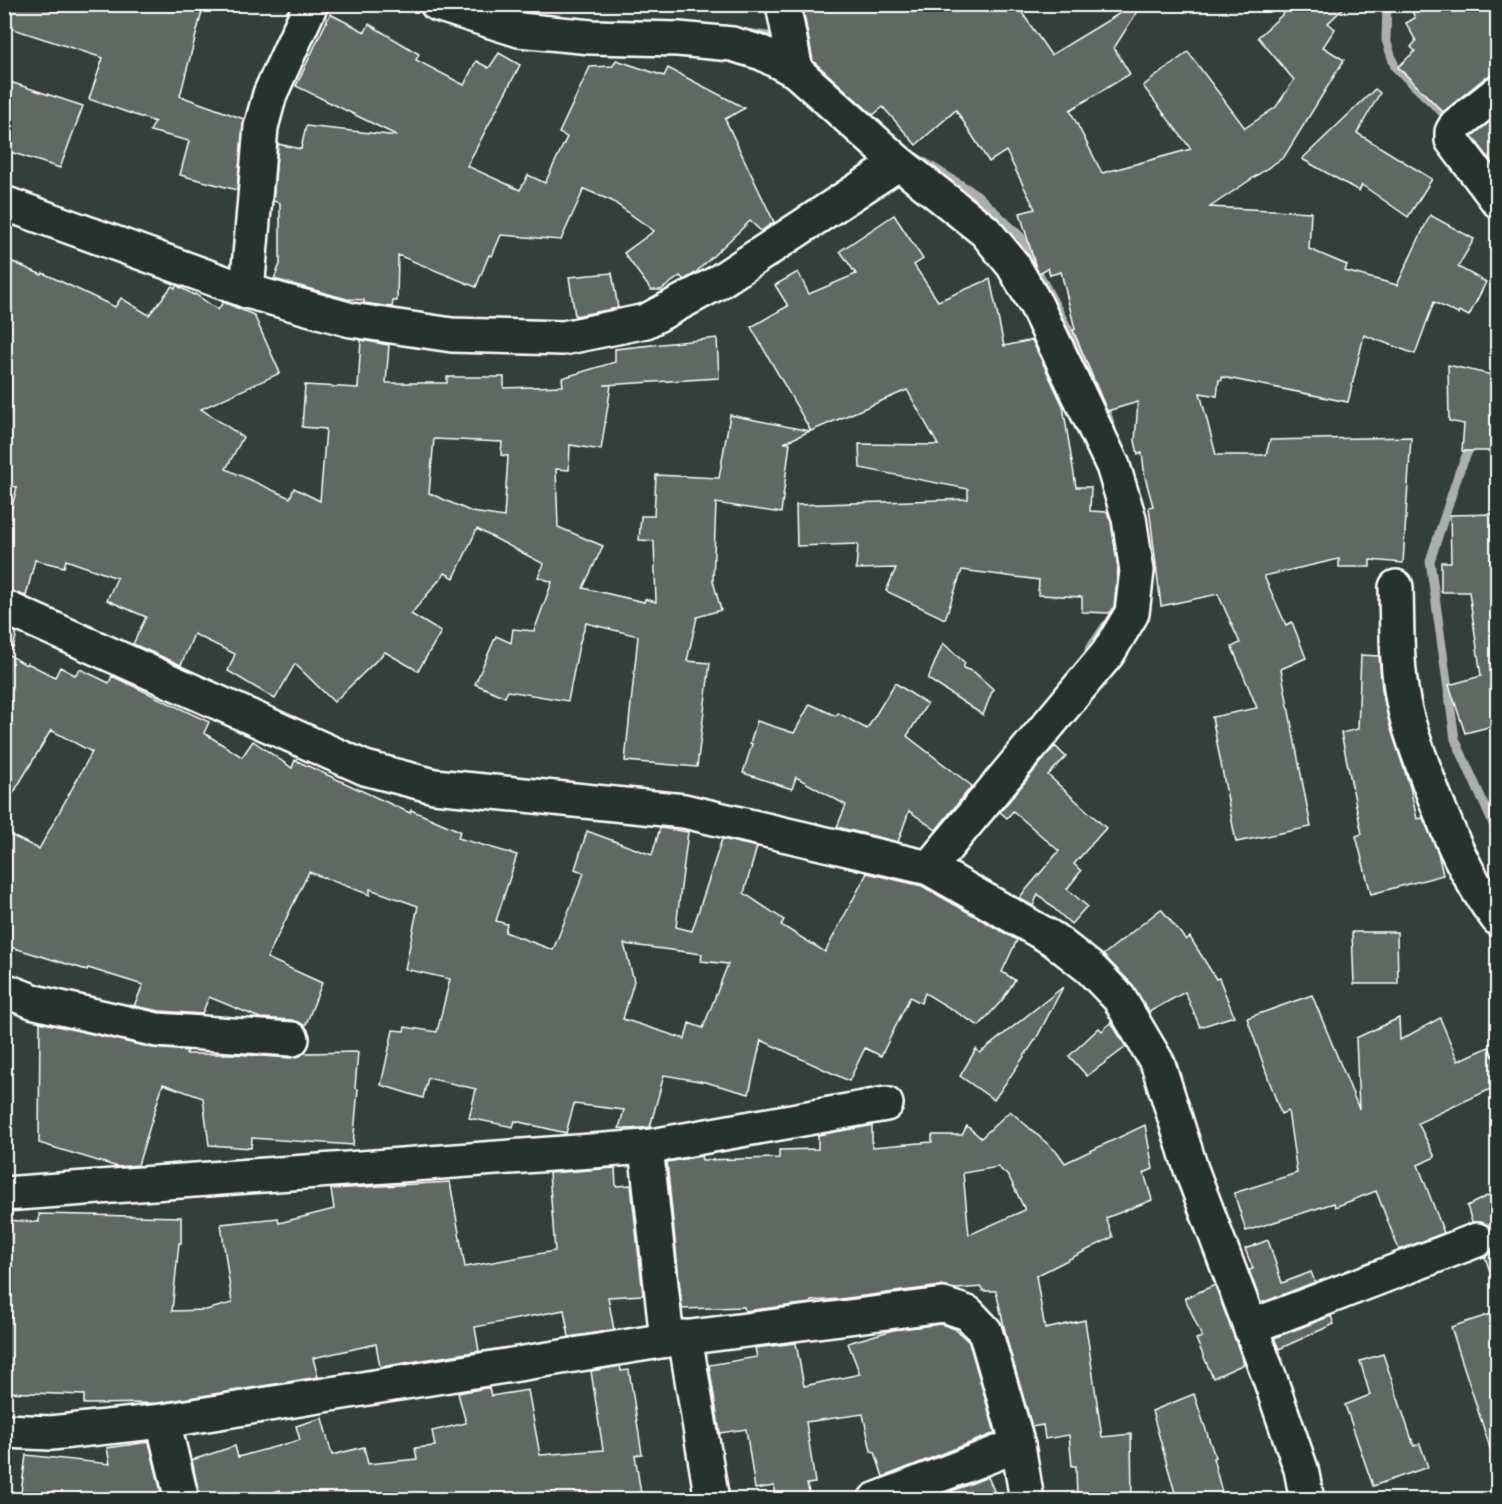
<svg xmlns="http://www.w3.org/2000/svg" width="1502" height="1504" font-family="'Indie Flower',sans-serif">
<style>
.lines{fill:none;stroke-linecap:round;stroke-linejoin:round}
.stream{stroke:#abb0ae;stroke-width:9}
.building{fill:#5f6964;stroke:#fff;stroke-width:1.5;fill-rule:evenodd}
.minor-casing{stroke:#fff;stroke-width:38}
.minor{stroke:#26332d;stroke-width:33}
</style>
<rect width="100%" height="100%" fill="#333f3a"/>
<filter id="ink" filterUnits="userSpaceOnUse"><feTurbulence type="fractalNoise" baseFrequency=".0167" numOctaves="2"/><feDisplacementMap in="SourceGraphic" scale="12" xChannelSelector="R" yChannelSelector="G"/><feConvolveMatrix kernelMatrix="1 2 1 2 8 2 1 2 1" color-interpolation-filters="sRGB"/></filter>
<g filter="url(#ink)">
<g class="lines">
<g class="stream">
<path d="M 1387,4 L 1386,40 L 1395,67 L 1451,121"/>
<path d="M 746,33 L 782,38"/>
<path d="M 1462,130 L 1498,160"/>
<path d="M 911,154 L 976,194 L 1021,237 L 1030,257 L 1093,376"/>
<path d="M 1106,411 L 1112,429"/>
<path d="M 1473,440 L 1459,472 L 1430,561 L 1455,739 L 1498,835"/>
<path d="M 1089,650 L 1106,625"/>
</g>
</g>
<g class="building">
<path d="M 4,4 L 204,4 L 180,96 L 244,119 L 237,190 L 180,175 L 189,141 L 150,131 L 155,122 L 89,99 L 103,58 L 4,26 Z"/>
<path d="M 802,4 L 1016,4 L 1051,55 L 1135,4 L 1142,4 L 1114,48 L 1130,74 L 1070,110 L 1102,173 L 1191,149 L 1143,86 L 1188,52 L 1245,128 L 1276,107 L 1294,80 L 1258,37 L 1294,4 L 1348,4 L 1328,23 L 1335,29 L 1323,47 L 1344,60 L 1284,157 L 1210,207 L 1311,212 L 1309,249 L 1347,265 L 1345,271 L 1397,285 L 1430,215 L 1474,239 L 1458,267 L 1486,282 L 1469,316 L 1459,311 L 1458,314 L 1434,302 L 1415,354 L 1364,335 L 1348,402 L 1222,377 L 1222,380 L 1219,380 L 1217,396 L 1200,393 L 1216,455 L 1266,455 L 1270,440 L 1411,437 L 1403,563 L 1370,560 L 1370,567 L 1339,567 L 1339,559 L 1264,576 L 1286,625 L 1292,622 L 1306,658 L 1281,669 L 1311,827 L 1236,842 L 1212,717 L 1257,708 L 1232,647 L 1240,643 L 1218,594 L 1161,606 L 1149,507 L 1153,506 L 1145,477 L 1142,453 L 1138,454 L 1135,441 L 1138,402 L 1107,411 L 1073,330 L 1075,329 L 1061,272 L 1050,275 L 1048,268 L 1039,273 L 1036,268 L 1020,213 L 1035,209 L 1006,151 L 989,162 L 956,110 L 916,145 L 883,107 L 873,115 L 813,61 Z"/>
<path d="M 1409,4 L 1497,4 L 1497,74 L 1486,77 L 1443,112 L 1398,67 L 1415,51 L 1411,47 L 1416,41 L 1406,23 L 1415,18 Z"/>
<path d="M 330,14 L 365,32 L 369,24 L 419,54 L 416,60 L 464,85 L 476,61 L 489,68 L 499,53 L 520,65 L 467,166 L 520,190 L 528,175 L 545,183 L 567,137 L 559,133 L 590,67 L 613,66 L 616,60 L 664,76 L 668,68 L 745,108 L 725,119 L 774,222 L 761,231 L 750,221 L 694,274 L 684,280 L 680,276 L 661,290 L 651,290 L 624,253 L 654,231 L 612,201 L 584,189 L 561,240 L 501,235 L 492,256 L 489,255 L 476,287 L 398,255 L 397,301 L 393,301 L 392,307 L 364,303 L 364,300 L 347,299 L 274,279 L 280,264 L 280,203 L 273,201 L 278,144 L 301,149 L 306,126 L 398,136 L 296,86 Z"/>
<path d="M 4,80 L 83,106 L 60,168 L 4,150 Z"/>
<path d="M 1375,89 L 1380,93 L 1357,133 L 1432,179 L 1408,217 L 1362,185 L 1359,191 L 1302,159 Z"/>
<path d="M 1497,116 L 1497,169 L 1472,136 Z"/>
<path d="M 894,215 L 923,259 L 914,265 L 938,301 L 990,279 L 1004,346 L 1032,340 L 1063,406 L 1076,487 L 1091,487 L 1090,511 L 1107,512 L 1111,522 L 1118,568 L 1114,607 L 1110,613 L 1082,612 L 1082,597 L 1038,595 L 1039,580 L 962,570 L 945,619 L 886,591 L 896,568 L 856,569 L 858,544 L 797,546 L 796,505 L 968,499 L 968,489 L 860,468 L 859,444 L 938,445 L 907,390 L 811,431 L 751,327 L 788,306 L 775,285 L 798,272 L 809,294 L 856,274 L 840,251 Z"/>
<path d="M 4,258 L 42,275 L 43,273 L 115,307 L 121,298 L 149,315 L 172,286 L 175,288 L 176,285 L 194,295 L 195,294 L 218,310 L 223,302 L 254,315 L 280,373 L 201,409 L 243,437 L 226,469 L 290,498 L 294,488 L 320,501 L 326,429 L 302,427 L 305,385 L 358,388 L 361,340 L 389,345 L 386,383 L 447,383 L 447,377 L 504,377 L 504,388 L 563,386 L 562,378 L 615,362 L 615,349 L 717,338 L 719,378 L 604,385 L 611,385 L 601,450 L 570,445 L 569,470 L 556,469 L 558,527 L 603,546 L 583,588 L 644,602 L 645,599 L 656,602 L 654,541 L 639,540 L 641,516 L 654,516 L 656,475 L 719,478 L 730,415 L 810,431 L 784,443 L 790,443 L 781,513 L 716,503 L 713,581 L 721,610 L 697,617 L 687,661 L 710,663 L 697,767 L 625,761 L 638,636 L 586,623 L 579,645 L 568,701 L 508,691 L 505,697 L 475,684 L 496,636 L 511,643 L 513,629 L 534,631 L 552,582 L 538,577 L 544,564 L 477,529 L 454,578 L 445,573 L 411,614 L 441,632 L 418,671 L 385,652 L 334,702 L 295,664 L 275,699 L 228,671 L 235,654 L 194,634 L 181,665 L 133,644 L 146,617 L 107,600 L 117,578 L 66,560 L 64,567 L 35,560 L 26,596 L 4,589 L 4,538 L 17,487 L 4,485 ZM 434,439 L 502,442 L 501,455 L 508,456 L 504,517 L 472,512 L 429,493 Z"/>
<path d="M 612,273 L 618,308 L 575,316 L 569,277 Z"/>
<path d="M 1448,365 L 1497,376 L 1497,451 L 1462,451 L 1464,424 L 1449,421 Z"/>
<path d="M 1497,514 L 1497,725 L 1465,733 L 1449,685 L 1481,676 L 1469,592 L 1441,592 L 1441,562 L 1451,562 L 1450,515 Z"/>
<path d="M 4,628 L 17,633 L 13,648 L 4,647 Z"/>
<path d="M 943,643 L 965,663 L 963,668 L 974,672 L 993,689 L 983,715 L 928,679 Z"/>
<path d="M 4,652 L 26,665 L 27,663 L 55,677 L 60,667 L 75,675 L 80,669 L 109,683 L 112,676 L 209,722 L 204,733 L 242,757 L 253,741 L 292,768 L 295,760 L 410,813 L 411,810 L 460,831 L 458,838 L 517,855 L 496,921 L 507,924 L 505,932 L 553,950 L 584,873 L 575,869 L 587,831 L 652,855 L 660,828 L 688,832 L 676,927 L 692,931 L 722,839 L 757,847 L 744,893 L 784,920 L 781,925 L 825,952 L 867,873 L 922,886 L 1017,940 L 1002,972 L 1015,980 L 1003,999 L 979,1026 L 925,993 L 921,1003 L 910,997 L 881,1056 L 865,1048 L 849,1081 L 761,1040 L 749,1094 L 705,1082 L 664,1075 L 650,1127 L 629,1129 L 619,1128 L 624,1110 L 574,1104 L 566,1133 L 515,1121 L 513,1127 L 469,1118 L 476,1089 L 428,1078 L 423,1098 L 381,1085 L 393,1030 L 404,1031 L 405,1027 L 437,1032 L 450,979 L 405,969 L 418,906 L 370,889 L 370,895 L 309,872 L 267,958 L 322,983 L 305,1027 L 293,1020 L 260,1018 L 209,997 L 202,1014 L 160,1011 L 134,1006 L 143,985 L 88,968 L 87,970 L 4,945 L 4,832 L 39,849 L 92,752 L 51,730 L 4,809 ZM 624,944 L 702,954 L 701,961 L 728,964 L 703,1028 L 689,1023 L 685,1039 L 623,1019 L 634,981 Z"/>
<path d="M 1361,655 L 1379,656 L 1382,690 L 1390,726 L 1410,787 L 1417,819 L 1423,818 L 1438,853 L 1443,875 L 1371,894 L 1356,836 L 1362,834 L 1341,733 L 1358,729 Z"/>
<path d="M 895,683 L 927,704 L 907,736 L 972,786 L 936,830 L 909,811 L 898,842 L 837,827 L 846,805 L 796,777 L 792,789 L 743,773 L 752,744 L 750,743 L 757,721 L 794,733 L 810,704 L 836,716 L 838,713 L 867,729 Z"/>
<path d="M 1055,746 L 1066,757 L 1048,775 L 1106,828 L 1074,864 L 1081,871 L 1067,889 L 1087,906 L 1071,924 L 1038,894 L 1033,906 L 1019,898 L 1059,851 L 1013,811 L 1007,818 L 1000,812 Z"/>
<path d="M 1161,909 L 1186,940 L 1190,937 L 1216,979 L 1219,978 L 1234,1016 L 1200,1027 L 1185,992 L 1149,1012 L 1133,985 L 1103,955 Z"/>
<path d="M 1352,932 L 1397,932 L 1398,984 L 1354,984 Z"/>
<path d="M 1063,987 L 1036,1039 L 994,1100 L 960,1076 L 976,1049 L 980,1053 Z"/>
<path d="M 1312,995 L 1359,1109 L 1356,1038 L 1399,1018 L 1400,1040 L 1440,1018 L 1458,1061 L 1489,1047 L 1497,1066 L 1497,1086 L 1418,1123 L 1435,1157 L 1418,1165 L 1444,1233 L 1399,1250 L 1376,1191 L 1335,1207 L 1334,1203 L 1246,1231 L 1234,1193 L 1297,1173 L 1288,1111 L 1281,1114 L 1247,1018 Z"/>
<path d="M 40,1022 L 153,1048 L 188,1051 L 186,1054 L 233,1054 L 291,1058 L 300,1056 L 304,1053 L 358,1052 L 355,1088 L 358,1089 L 353,1145 L 252,1138 L 251,1148 L 209,1145 L 203,1098 L 163,1084 L 138,1165 L 118,1167 L 39,1143 Z"/>
<path d="M 1111,1022 L 1126,1047 L 1087,1076 L 1069,1056 L 1099,1028 L 1102,1031 Z"/>
<path d="M 1010,1111 L 1058,1153 L 1065,1163 L 1145,1125 L 1153,1169 L 1144,1173 L 1152,1200 L 1106,1218 L 1113,1237 L 1036,1276 L 1045,1329 L 1085,1320 L 1102,1437 L 1131,1434 L 1132,1500 L 1077,1500 L 1076,1466 L 1072,1466 L 1069,1435 L 1045,1439 L 1043,1425 L 1032,1427 L 1008,1344 L 996,1291 L 983,1291 L 982,1287 L 956,1289 L 941,1286 L 840,1299 L 811,1301 L 811,1303 L 745,1311 L 744,1307 L 682,1309 L 667,1162 L 701,1156 L 702,1160 L 779,1158 L 779,1150 L 818,1149 L 818,1135 L 869,1126 L 872,1126 L 872,1147 L 932,1142 L 932,1135 L 962,1135 L 967,1126 L 981,1138 ZM 998,1167 L 1009,1177 L 1025,1210 L 969,1235 L 963,1173 Z"/>
<path d="M 615,1168 L 616,1186 L 631,1185 L 643,1295 L 608,1297 L 614,1330 L 569,1337 L 564,1310 L 475,1327 L 479,1351 L 380,1367 L 376,1344 L 313,1358 L 318,1377 L 158,1403 L 84,1404 L 84,1395 L 4,1392 L 4,1220 L 39,1222 L 39,1214 L 181,1217 L 181,1243 L 179,1243 L 172,1311 L 206,1310 L 232,1303 L 221,1224 L 278,1218 L 279,1223 L 334,1209 L 331,1189 L 450,1182 L 465,1267 L 555,1251 L 549,1173 Z"/>
<path d="M 1497,1191 L 1497,1283 L 1494,1283 L 1485,1257 L 1492,1251 L 1495,1244 L 1495,1234 L 1488,1225 L 1480,1222 L 1472,1222 L 1467,1206 Z"/>
<path d="M 1268,1240 L 1282,1283 L 1311,1272 L 1315,1282 L 1261,1303 L 1249,1270 L 1253,1269 L 1245,1249 Z"/>
<path d="M 1215,1285 L 1244,1364 L 1213,1378 L 1196,1339 L 1202,1337 L 1185,1298 Z"/>
<path d="M 1497,1312 L 1497,1456 L 1493,1457 L 1451,1327 Z"/>
<path d="M 1331,1316 L 1334,1324 L 1279,1349 L 1274,1338 Z"/>
<path d="M 941,1324 L 955,1329 L 969,1342 L 995,1433 L 883,1477 L 875,1452 L 871,1451 L 863,1414 L 806,1422 L 815,1483 L 807,1484 L 811,1500 L 774,1500 L 774,1486 L 755,1489 L 746,1429 L 720,1433 L 709,1365 L 757,1357 L 755,1348 L 796,1343 L 804,1386 L 860,1374 L 848,1343 L 893,1330 Z"/>
<path d="M 1383,1354 L 1414,1446 L 1420,1444 L 1428,1467 L 1373,1486 L 1345,1405 L 1370,1395 L 1360,1361 Z"/>
<path d="M 620,1366 L 621,1371 L 629,1370 L 642,1454 L 635,1455 L 642,1500 L 587,1500 L 587,1495 L 542,1500 L 283,1500 L 280,1490 L 250,1500 L 200,1500 L 192,1460 L 235,1446 L 238,1457 L 300,1440 L 296,1426 L 322,1418 L 332,1455 L 364,1447 L 368,1464 L 417,1459 L 415,1448 L 435,1446 L 432,1431 L 466,1423 L 458,1393 L 486,1388 L 489,1388 L 491,1396 L 528,1390 L 540,1455 L 603,1450 L 591,1371 Z"/>
<path d="M 1194,1394 L 1215,1457 L 1213,1458 L 1224,1500 L 1177,1500 L 1152,1411 Z"/>
<path d="M 149,1442 L 163,1500 L 20,1500 L 26,1455 L 110,1464 L 107,1448 Z"/>
<path d="M 988,1477 L 998,1500 L 929,1500 Z"/>
</g>
<g class="lines">
<defs>
<g id="minor">
<path d="M 437,4 L 519,30 L 591,37 L 678,39 L 732,44 L 762,53 L 796,71 L 899,163 L 985,231 L 1013,265 L 1036,305 L 1113,466 L 1129,518 L 1137,571 L 1132,613 L 1108,653 L 929,868"/>
<path d="M 783,4 L 796,71"/>
<path d="M 1498,92 L 1456,125 L 1452,132 L 1452,140 L 1498,201"/>
<path d="M 4,203 L 247,291 L 351,320 L 452,335 L 563,338 L 646,321 L 715,284 L 899,163"/>
<path d="M 247,291 L 261,127 L 270,94 L 311,4"/>
<path d="M 1396,587 C 1397,625 1396,664 1403,701 C 1408,728 1419,754 1428,780 C 1447,829 1465,877 1498,919"/>
<path d="M 4,607 L 365,768 L 434,786 L 684,811 L 929,868 L 1053,939 L 1090,968 L 1119,998 L 1158,1064 L 1191,1169 L 1270,1379 L 1301,1469 L 1307,1500"/>
<path d="M 4,990 L 35,1002 L 157,1030 L 292,1039"/>
<path d="M 646,1147 L 667,1340"/>
<path d="M 4,1194 L 646,1147 L 886,1104"/>
<path d="M 1250,1327 L 1477,1240"/>
<path d="M 685,1337 L 712,1500"/>
<path d="M 163,1421 L 182,1500"/>
<path d="M 4,1431 L 51,1433 L 163,1421 L 667,1340 L 943,1305 L 968,1313 L 985,1331 L 1018,1445 L 1027,1500"/>
<path d="M 875,1500 L 1018,1445"/>
</g>
</defs>
<use href="#minor" class="minor-casing"/>
<use href="#minor" class="minor"/>
</g>
</g>
<rect width="1502" height="1504" fill="none" stroke="#26332d" stroke-width="24"/>
<rect x="12" y="12" width="1478" height="1480" fill="none" stroke="#fff" stroke-width="2" filter="url(#ink)"/>
</svg>
